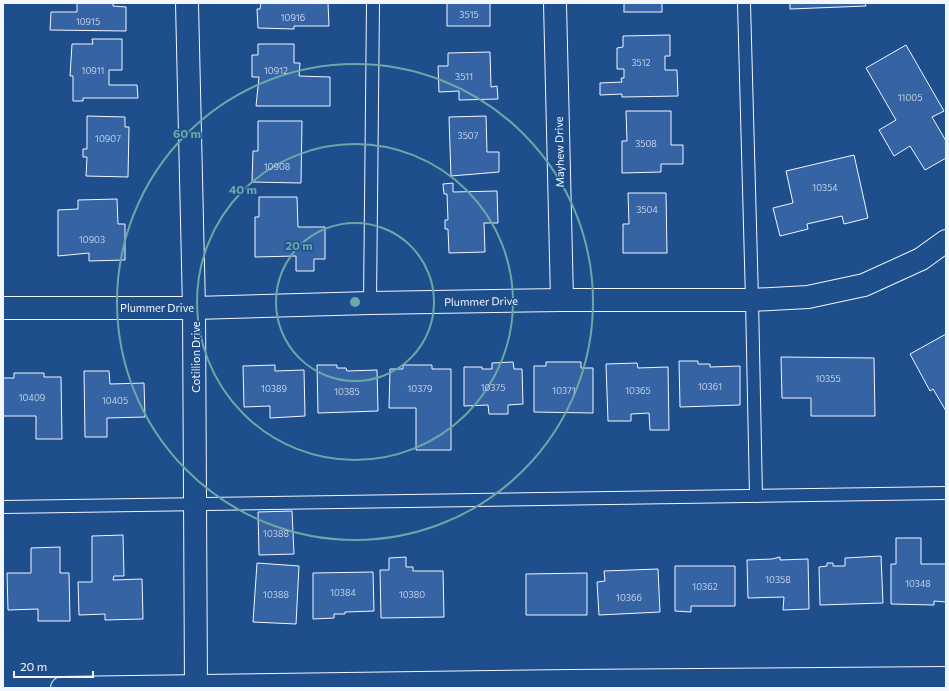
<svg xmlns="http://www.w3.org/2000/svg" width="949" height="691" font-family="Commissioner,sans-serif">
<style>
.building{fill:#3563a3;stroke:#f2f6ff}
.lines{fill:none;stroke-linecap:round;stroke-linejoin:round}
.service-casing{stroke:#f2f6ff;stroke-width:14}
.minor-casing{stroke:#f2f6ff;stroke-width:24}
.service{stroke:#1f4e8c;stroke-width:12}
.minor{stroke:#1f4e8c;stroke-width:22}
.ring{fill:none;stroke:#6aa9a8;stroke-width:2}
.labels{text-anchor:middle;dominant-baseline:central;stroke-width:3;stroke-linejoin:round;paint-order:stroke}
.number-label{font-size:9px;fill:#c3d1e8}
.street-label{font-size:11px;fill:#f2f6ff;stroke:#1f4e8c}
.centre{fill:#6aa9a8;stroke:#1f4e8c;stroke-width:2}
.ring-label{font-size:12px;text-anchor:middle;font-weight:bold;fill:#6aa9a8;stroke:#1f4e8c;stroke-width:3;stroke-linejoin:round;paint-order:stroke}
</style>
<rect width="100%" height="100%" fill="#1f4e8c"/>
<g class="building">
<path d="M 77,3 L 113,3 L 113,6 L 126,7 L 126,31 L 50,30 L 51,12 L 77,12 Z"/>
<path d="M 261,3 L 328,3 L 329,26 L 294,26 L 294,29 L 258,28 L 257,9 L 260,9 Z"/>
<rect x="447" y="3" width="43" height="23"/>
<rect x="624" y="3" width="38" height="9"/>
<path d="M 790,3 L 865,3 L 866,6 L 790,9 Z"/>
<path d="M 670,35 L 670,56 L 665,56 L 665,70 L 677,70 L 678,96 L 622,97 L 622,94 L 600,95 L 600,83 L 622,82 L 621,78 L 624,78 L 624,69 L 617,69 L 617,48 L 623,47 L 623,36 Z"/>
<path d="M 92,39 L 122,39 L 122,70 L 109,70 L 109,85 L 137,85 L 138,98 L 83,98 L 83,101 L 73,101 L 73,76 L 70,76 L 72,44 L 93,44 Z"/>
<path d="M 258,44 L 294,44 L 294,63 L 300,63 L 299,76 L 330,77 L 330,106 L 256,106 L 259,77 L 252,77 L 252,55 L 258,55 Z"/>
<path d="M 906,45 L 944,111 L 932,117 L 946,141 L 946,158 L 925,170 L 910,146 L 894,156 L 879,130 L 896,120 L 866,68 Z"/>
<path d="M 490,52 L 491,87 L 497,86 L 498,99 L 459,100 L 459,91 L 439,92 L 438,66 L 448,66 L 448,53 Z"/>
<path d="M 626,111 L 671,111 L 671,145 L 683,145 L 683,164 L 661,164 L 661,172 L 622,173 L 622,141 L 627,141 Z"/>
<path d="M 87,116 L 125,117 L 125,127 L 129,127 L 128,177 L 86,176 L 87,157 L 83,157 L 83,149 L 87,149 Z"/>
<path d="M 486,116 L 487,152 L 499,152 L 499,172 L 451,176 L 449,117 Z"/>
<path d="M 258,121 L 302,121 L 301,183 L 252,182 L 253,151 L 258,151 Z"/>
<path d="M 854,155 L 868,218 L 844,224 L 842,216 L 807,224 L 808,229 L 780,236 L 773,208 L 793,203 L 786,171 Z"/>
<path d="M 453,183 L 453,192 L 497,191 L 498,223 L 484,223 L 485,252 L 449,253 L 448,229 L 445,229 L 445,220 L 448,220 L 447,194 L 444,194 L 443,184 Z"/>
<path d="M 628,193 L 666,193 L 667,253 L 623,253 L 623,224 L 629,224 Z"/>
<path d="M 259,197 L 297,197 L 298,227 L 325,227 L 325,259 L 314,259 L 314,271 L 296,271 L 296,256 L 255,257 L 255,217 L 259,217 Z"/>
<path d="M 117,199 L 118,224 L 125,224 L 125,260 L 89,261 L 89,253 L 58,256 L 58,210 L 78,209 L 78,200 Z"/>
<path d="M 946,334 L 946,411 L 933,389 L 930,391 L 910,354 Z"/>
<path d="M 781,357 L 874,358 L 875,416 L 811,416 L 811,398 L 782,398 Z"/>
<path d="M 679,361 L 698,361 L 698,364 L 710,364 L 710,367 L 740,366 L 740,405 L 680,407 Z"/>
<path d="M 513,362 L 514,369 L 522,369 L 523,404 L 508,405 L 508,414 L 489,414 L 488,405 L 464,406 L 464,367 L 482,367 L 482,369 L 492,369 L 492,363 Z"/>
<path d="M 546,362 L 581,362 L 581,368 L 593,368 L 593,413 L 534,412 L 534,366 L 546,366 Z"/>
<path d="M 637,363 L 638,368 L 668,367 L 669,430 L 650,430 L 649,413 L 631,414 L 631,421 L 608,421 L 606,364 Z"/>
<path d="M 275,365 L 275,371 L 304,370 L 305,416 L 270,418 L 270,406 L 244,407 L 243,366 Z"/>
<path d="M 317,365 L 337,365 L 337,368 L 346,368 L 347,371 L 377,370 L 378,411 L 318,413 Z"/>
<path d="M 403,365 L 432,365 L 432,369 L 451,369 L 451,450 L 416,450 L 416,408 L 389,408 L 390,369 L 403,369 Z"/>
<path d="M 84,371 L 109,371 L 110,384 L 144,383 L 145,417 L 107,418 L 107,437 L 85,437 Z"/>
<path d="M 14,373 L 44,373 L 44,377 L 61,377 L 62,439 L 36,439 L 36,416 L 3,416 L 3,378 L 14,378 Z"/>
<path d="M 292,511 L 294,554 L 259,555 L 258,512 Z"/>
<path d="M 123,535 L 124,576 L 114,576 L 113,580 L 142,579 L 143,619 L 105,620 L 105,614 L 79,615 L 78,582 L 92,582 L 92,536 Z"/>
<path d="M 896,538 L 921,538 L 921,564 L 946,564 L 946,602 L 934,601 L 934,605 L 891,604 L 891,564 L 896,564 Z"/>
<path d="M 60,547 L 60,573 L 69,573 L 70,621 L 38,621 L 38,609 L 8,610 L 7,573 L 31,573 L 31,548 Z"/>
<path d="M 881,556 L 883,603 L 820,605 L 819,567 L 827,566 L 827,563 L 833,563 L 833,566 L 845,566 L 845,558 Z"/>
<path d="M 406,557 L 406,567 L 413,567 L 413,571 L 443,571 L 444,617 L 381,618 L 380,570 L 389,570 L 389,558 Z"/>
<path d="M 780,557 L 780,560 L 808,559 L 809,609 L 783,610 L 784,597 L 748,598 L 747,560 L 772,559 Z"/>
<path d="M 257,563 L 299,566 L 296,624 L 253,622 Z"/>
<path d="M 675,566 L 735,566 L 735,606 L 691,606 L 691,612 L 675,611 Z"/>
<path d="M 658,569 L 660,612 L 599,615 L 597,582 L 605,581 L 604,571 Z"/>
<path d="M 373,572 L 374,611 L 345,612 L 345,614 L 334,614 L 334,618 L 313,619 L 313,573 Z"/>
<path d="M 587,573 L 587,615 L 526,615 L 526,574 Z"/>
</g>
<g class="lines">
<defs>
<g id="service">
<path d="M 744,3 L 752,300 L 756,496"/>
<path d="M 370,303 L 373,3"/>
<path d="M 3,507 L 946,493"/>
</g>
<g id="minor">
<path d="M 187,3 L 194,308 L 196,688"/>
<path d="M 555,3 L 562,300"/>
<path d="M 3,308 L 194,308 L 370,303 L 562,300 L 752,300 L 808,297 L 864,285 L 921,259 L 946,241"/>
<path d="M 62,688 L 571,681 L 946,678"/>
</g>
</defs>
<use href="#service" class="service-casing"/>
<use href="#minor" class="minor-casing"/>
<use href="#service" class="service"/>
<use href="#minor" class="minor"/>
</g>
<g class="ring">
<circle cx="355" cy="302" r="79"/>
<circle cx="355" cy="302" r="158"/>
<circle cx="355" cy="302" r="238"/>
</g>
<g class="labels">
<g class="number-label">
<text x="469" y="14">3515</text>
<text x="293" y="17">10916</text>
<text x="88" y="21">10915</text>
<text x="641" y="62">3512</text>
<text x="93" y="70">10911</text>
<text x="276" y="70">10912</text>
<text x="464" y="76">3511</text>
<text x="910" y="97">11005</text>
<text x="468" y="135">3507</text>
<text x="108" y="138">10907</text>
<text x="646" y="143">3508</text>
<text x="277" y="166">10908</text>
<text x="825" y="187">10354</text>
<text x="647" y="209">3504</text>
<text x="92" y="239">10903</text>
<text x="828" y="378">10355</text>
<text x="710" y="386">10361</text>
<text x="493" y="387">10375</text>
<text x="274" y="388">10389</text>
<text x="420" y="388">10379</text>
<text x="564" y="390">10371</text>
<text x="638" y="390">10365</text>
<text x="347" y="391">10385</text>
<text x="32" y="397">10409</text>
<text x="115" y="400">10405</text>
<text x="276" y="533">10388</text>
<text x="778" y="579">10358</text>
<text x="918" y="583">10348</text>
<text x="705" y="586">10362</text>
<text x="343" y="592">10384</text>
<text x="276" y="594">10388</text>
<text x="412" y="594">10380</text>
<text x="629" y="597">10366</text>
</g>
<g class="street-label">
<text transform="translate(559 152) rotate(-91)">Mayhew Drive</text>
<text transform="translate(481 301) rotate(-1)">Plummer Drive</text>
<text x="157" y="307">Plummer Drive</text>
<text transform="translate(195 357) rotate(-90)">Cotillion Drive</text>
</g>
</g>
<circle cx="355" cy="302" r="6" class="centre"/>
<g class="ring-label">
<text x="187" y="138">60 m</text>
<text x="243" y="194">40 m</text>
<text x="299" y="250">20 m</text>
</g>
<rect width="949" height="691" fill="none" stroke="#f2f6ff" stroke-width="8"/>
<path d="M14 671v6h79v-6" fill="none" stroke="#f2f6ff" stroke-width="2"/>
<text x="20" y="671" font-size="12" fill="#f2f6ff" stroke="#1f4e8c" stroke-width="3" paint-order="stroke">20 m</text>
</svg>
